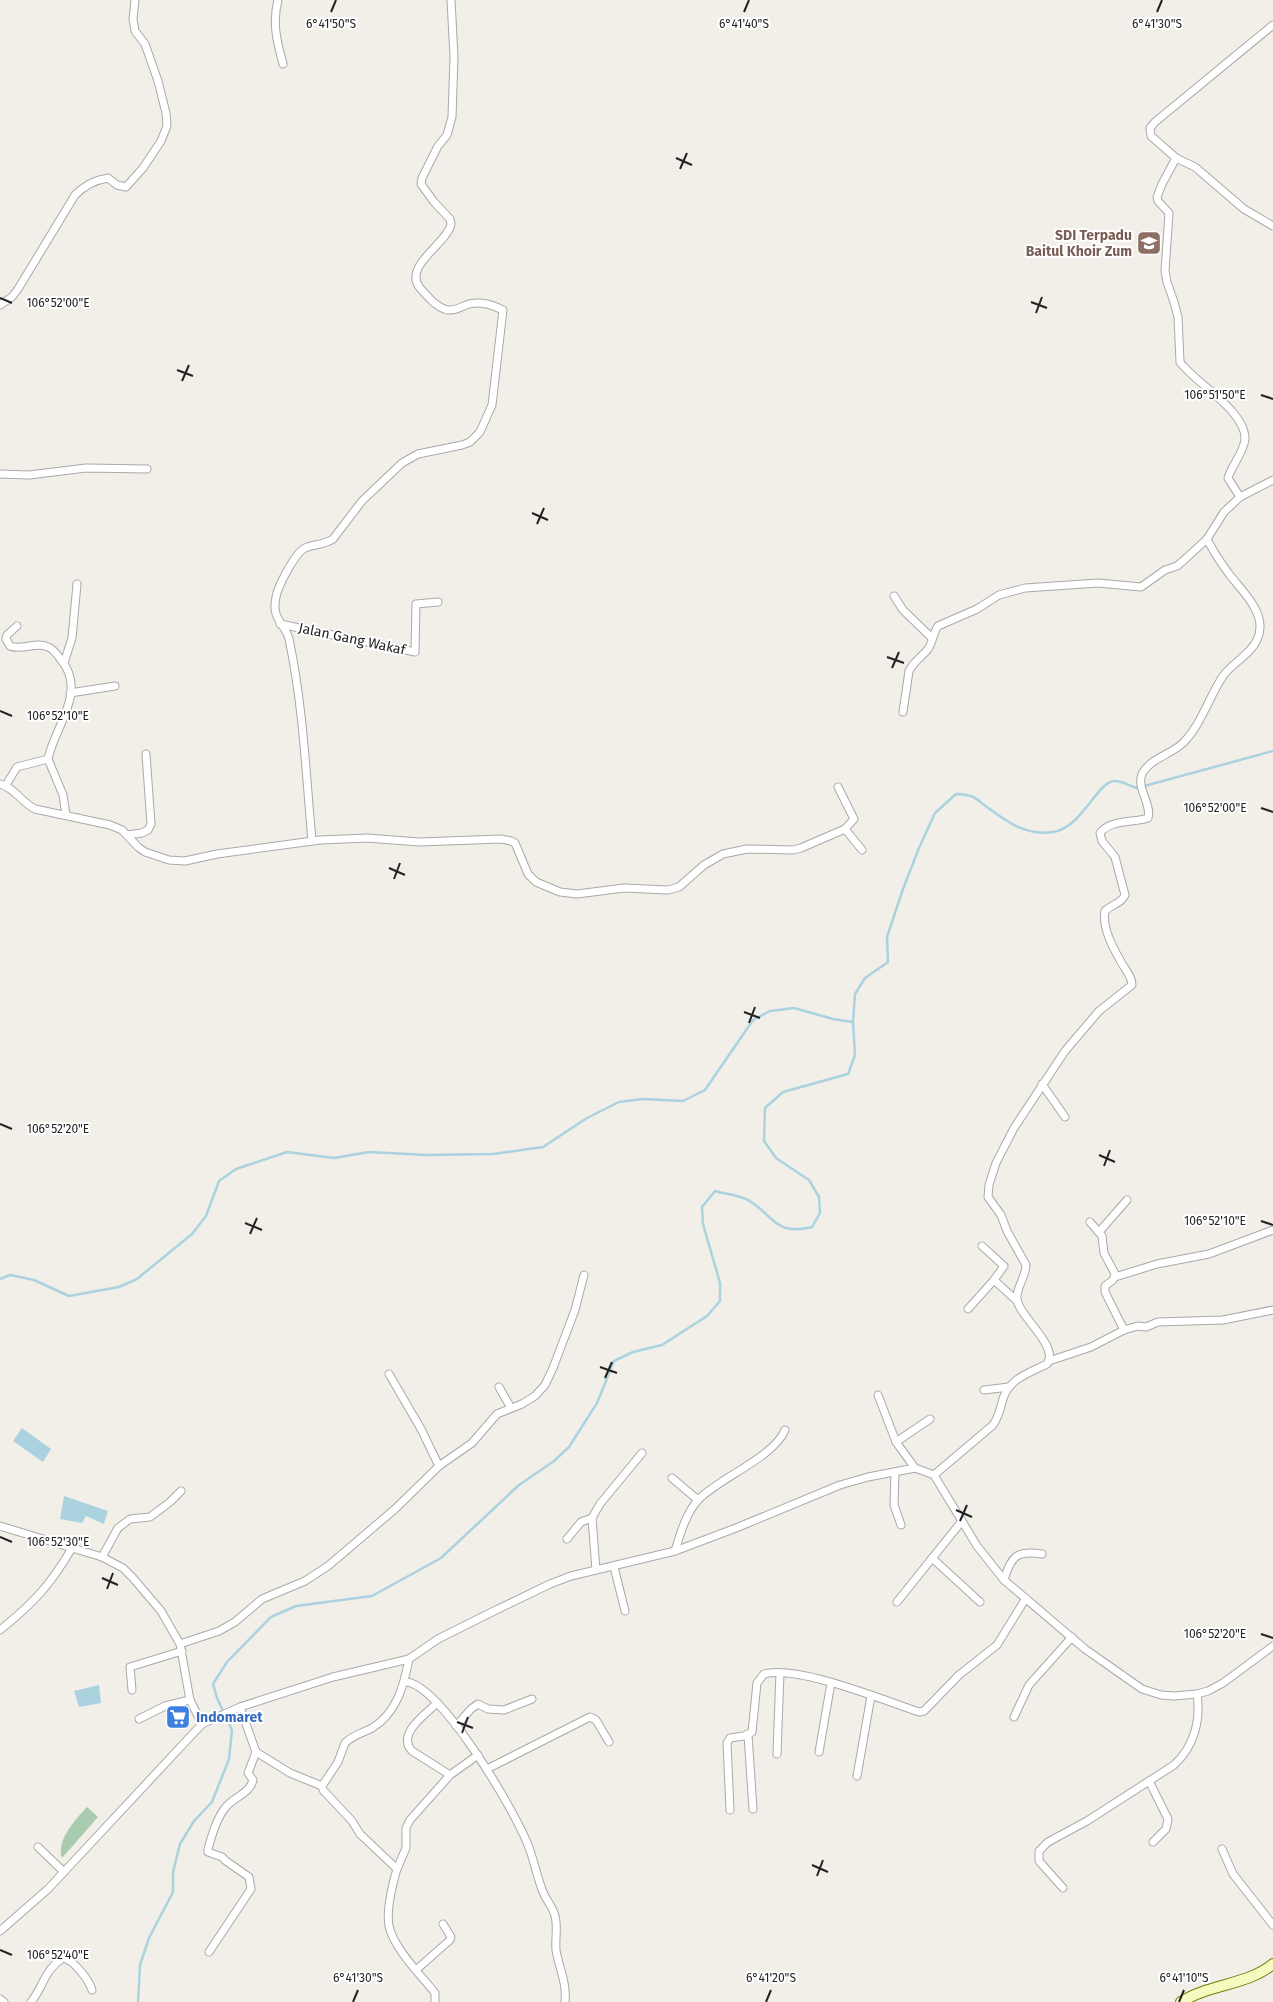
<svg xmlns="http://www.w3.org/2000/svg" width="1273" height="2002" font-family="'Fira Sans',sans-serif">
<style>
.cemetery{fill:#aacbaf}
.water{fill:#aad3df}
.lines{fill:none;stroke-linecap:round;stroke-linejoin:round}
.stream{stroke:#aad3df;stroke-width:2.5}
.street-casing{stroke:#a9a9a9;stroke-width:9}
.secondary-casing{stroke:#707d05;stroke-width:12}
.street{stroke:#fff;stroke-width:7}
.secondary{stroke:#f7fabf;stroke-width:10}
.ticks{fill:none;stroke:#222;stroke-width:2}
.labels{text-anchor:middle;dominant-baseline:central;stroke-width:4;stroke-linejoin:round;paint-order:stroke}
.education-label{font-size:14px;font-weight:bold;fill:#785e54;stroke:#fff;text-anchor:end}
.street-label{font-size:14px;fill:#222;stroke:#fff}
.shop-label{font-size:14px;font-weight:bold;fill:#366cbe;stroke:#fff;text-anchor:start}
.ticks-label{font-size:12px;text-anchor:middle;fill:#222;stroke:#fff;stroke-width:4;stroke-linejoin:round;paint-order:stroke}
</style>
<rect width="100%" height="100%" fill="#f2efe9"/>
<path class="cemetery" d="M 87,1807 L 98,1817 L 62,1858 C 56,1840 76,1819 87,1807 Z"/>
<g class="water">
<path d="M 22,1428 L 51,1449 L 43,1462 L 13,1441 Z"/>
<path d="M 64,1496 L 108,1511 L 104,1524 L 86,1516 L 82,1523 L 60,1519 Z"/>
<path d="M 99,1685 L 101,1703 L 79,1707 L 74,1691 Z"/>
</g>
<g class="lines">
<g class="stream">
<path d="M 0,1279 L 10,1275 L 34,1280 L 69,1296 L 119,1287 L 137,1279 L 192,1234 L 206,1216 L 219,1181 L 236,1169 L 287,1152 L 334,1158 L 369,1152 L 427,1155 L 493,1154 L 543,1147 L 587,1118 L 619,1102 L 643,1099 L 683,1101 L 705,1090 L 753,1020 L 770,1011 L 794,1008 L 833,1019 L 853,1022"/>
<path d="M 138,2002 L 140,1965 L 149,1938 L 173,1892 L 173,1872 L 180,1844 L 194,1821 L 212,1802 L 229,1759 L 232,1730 L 217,1698 L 213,1684 L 227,1662 L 271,1617 L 296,1606 L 372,1596 L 441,1558 L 519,1485 L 554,1461 L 569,1447 L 597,1403 L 614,1361 L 633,1352 L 662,1345 L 707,1316 L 720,1301 L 720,1283 L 703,1224 L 702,1207 L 715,1191 C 725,1194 739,1195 748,1200 C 775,1216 774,1236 812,1227 L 820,1213 L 819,1197 L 809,1180 L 776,1158 L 764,1141 L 765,1108 L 783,1092 L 848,1074 L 855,1055 L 853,1022 L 855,994 L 865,978 L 888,962 L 887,937 L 903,889 L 919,848 L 935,813 L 956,794 C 961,794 967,795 971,796 C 977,798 982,804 987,807 C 1007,822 1026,836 1053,832 C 1082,828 1097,781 1115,781 C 1122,781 1130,786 1137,788 L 1273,751"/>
</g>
<defs>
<g id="street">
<path d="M 278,0 C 272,23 277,42 283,64"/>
<path d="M 1176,158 L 1151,136 L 1150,128 L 1155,122 L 1273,25"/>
<path d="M 0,305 L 12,297 L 18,289 L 75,195 C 84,186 95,180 108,178 L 117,185 L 126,187 L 143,168 L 161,141 L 167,126 L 166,113 L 158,81 L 145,44 L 135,31 L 133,19 L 135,0"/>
<path d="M 0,474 L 29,475 L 86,468 L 147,469"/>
<path d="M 1240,497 L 1228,478 C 1232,465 1244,452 1245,439 C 1246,411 1195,383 1180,362 L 1178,317 L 1174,302 L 1167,282 L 1165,271 L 1169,213 L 1158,201 L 1157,197 L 1162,184 L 1176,158 L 1195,167 L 1244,209 L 1273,226"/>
<path d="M 894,596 L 903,610 L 932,638"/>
<path d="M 280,624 L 415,652 L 416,604 L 438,602"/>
<path d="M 64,663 L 72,638 L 77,584"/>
<path d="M 70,693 L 115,686"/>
<path d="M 903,712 L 909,671 C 913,662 922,657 928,649 C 933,642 933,633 938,626 L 977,609 L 999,595 L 1025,588 L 1098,583 L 1141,587 L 1165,570 L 1177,566 L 1183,561 L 1207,539 L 1224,512 L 1240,497 L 1273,480"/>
<path d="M 48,759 L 63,795 L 66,815"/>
<path d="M 0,784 C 15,788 21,802 35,809 L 110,825 L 122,830 L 138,847 L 145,852 L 169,860 L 185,861 L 217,854 L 320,840 L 367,838 L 419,842 L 501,839 L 511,841 L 515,843 L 528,874 L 536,882 L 560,892 L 577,894 L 624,888 L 668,890 L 679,887 L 704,865 L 723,854 L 747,849 L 793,850 L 801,848 L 845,829 L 854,819 L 838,787"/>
<path d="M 6,785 L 17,767 L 48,759 C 54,728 87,693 62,661 C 58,656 54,649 48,647 C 35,641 23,651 10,646 L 6,639 L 7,635 L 17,626"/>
<path d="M 845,829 L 862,850"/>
<path d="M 127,835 L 142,833 L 148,830 L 151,824 L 146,754"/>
<path d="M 312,841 C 306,774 303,705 289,639 C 285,623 271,620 276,597 C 278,586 295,553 305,548 C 314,544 324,545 333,539 L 362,501 L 402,463 L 418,454 L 462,445 L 470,442 L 480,432 L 492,405 L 503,310 C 492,305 482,301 469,304 C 462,306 456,311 447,310 C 436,307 427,296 420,288 C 402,266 448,243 451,224 L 450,219 L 434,202 L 421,184 L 422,178 L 438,146 L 447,135 L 452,117 L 454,57 L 451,0"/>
<path d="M 1042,1084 L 1065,1117"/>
<path d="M 1090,1222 L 1102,1236 L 1104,1253 L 1115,1274 L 1113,1280 L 1105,1286 L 1105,1292 L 1124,1330"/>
<path d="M 1099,1232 L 1127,1200"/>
<path d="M 982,1246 L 1004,1266 L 994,1280"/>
<path d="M 1115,1277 L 1157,1264 L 1209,1254 L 1273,1230"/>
<path d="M 968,1309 L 994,1280 L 1017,1301"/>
<path d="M 1049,1361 L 1091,1347 L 1124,1330 L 1138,1326 L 1146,1327 L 1158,1322 L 1223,1320 L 1273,1310"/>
<path d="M 389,1374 L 421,1429 L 439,1466"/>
<path d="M 499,1387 L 511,1408"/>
<path d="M 984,1390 L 1009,1387"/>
<path d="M 878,1395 L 896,1442 L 915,1468"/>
<path d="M 896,1442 L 930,1419"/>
<path d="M 895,1472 L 894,1505 L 901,1525"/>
<path d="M 934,1475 L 993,1425 C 1000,1415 1000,1407 1004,1396 C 1011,1378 1031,1372 1047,1364 C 1060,1346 1018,1316 1017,1299 C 1016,1287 1026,1277 1026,1265 L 1007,1231 L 1001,1215 L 988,1197 L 989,1185 L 996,1163 L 1014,1128 L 1065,1051 L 1099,1011 L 1132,985 C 1132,975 1124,969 1120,960 C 1112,946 1102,927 1105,911 C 1111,905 1122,903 1125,895 L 1115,857 L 1102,841 L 1100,833 C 1111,819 1134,823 1148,818 C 1152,804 1136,788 1142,774 C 1150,758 1173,754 1184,742 C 1202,723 1209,697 1223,676 C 1232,663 1250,655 1257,640 C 1269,615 1243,592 1229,574 C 1221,563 1213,551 1207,539"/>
<path d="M 672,1478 L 698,1500"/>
<path d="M 0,1526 L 102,1557 L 123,1568 L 133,1578 L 161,1611 L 180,1644 L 190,1700 L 202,1724 L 240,1707 L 333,1677 L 409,1659 L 438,1639 L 492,1612 L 550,1584 L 571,1576 L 675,1551 L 736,1528 L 840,1485 L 868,1477 L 915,1468 L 934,1475 L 977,1546 L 1004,1580 L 1085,1649 L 1142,1689 L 1161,1695 L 1174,1696 L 1197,1694 L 1208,1691 L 1223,1683 L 1273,1646"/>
<path d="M 567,1539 L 581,1522 L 592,1518"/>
<path d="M 675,1551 C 680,1534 687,1511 699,1499 C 721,1477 774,1457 785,1430"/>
<path d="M 102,1557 L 118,1528 L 130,1519 L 150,1517 L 170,1502 L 181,1491"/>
<path d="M 932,1558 L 980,1602"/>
<path d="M 614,1567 L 625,1611"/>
<path d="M 596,1570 L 592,1518 L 600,1504 L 642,1453"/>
<path d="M 1004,1580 C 1011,1556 1017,1550 1042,1554"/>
<path d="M 897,1602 L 962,1521"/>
<path d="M 0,1630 C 34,1603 51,1584 72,1548"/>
<path d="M 180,1644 L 219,1631 L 235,1622 L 262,1599 L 305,1581 L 328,1566 L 395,1509 L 439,1466 L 472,1443 L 497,1414 L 522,1404 L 535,1396 L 545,1385 L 553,1368 L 575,1310 L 584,1275"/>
<path d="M 409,1659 C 404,1685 397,1713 372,1728 C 363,1733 353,1735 345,1743 L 338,1762 L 322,1786 L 323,1790 L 352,1821 L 360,1834 L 397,1869 C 392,1886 386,1909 389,1926 C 394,1949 421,1975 435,1993 L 435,2002"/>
<path d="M 404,1682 C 438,1679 516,1813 528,1845 C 534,1860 537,1877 543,1892 C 546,1900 553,1907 555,1916 C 558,1927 555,1938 556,1950 C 559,1968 567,1983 565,2002"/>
<path d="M 132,1690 L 130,1667 L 182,1651"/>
<path d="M 437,1703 C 426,1714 396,1734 412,1751 L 450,1775"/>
<path d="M 240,1707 L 256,1752 L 290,1773 L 322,1786"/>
<path d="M 1014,1717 L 1029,1685 L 1072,1637"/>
<path d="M 139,1719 L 165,1706 L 190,1700"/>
<path d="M 456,1726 L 471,1709 L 478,1704 L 488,1709 L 504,1710 L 532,1699"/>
<path d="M 748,1735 L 753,1809"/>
<path d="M 819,1752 L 831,1683"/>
<path d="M 777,1754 L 780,1673"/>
<path d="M 487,1769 L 590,1717 L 596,1720 L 609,1742"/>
<path d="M 857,1776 L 871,1696"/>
<path d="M 1149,1781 L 1168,1819 L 1166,1829 L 1153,1842"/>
<path d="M 730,1810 L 727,1743 L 730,1738 L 744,1736 L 752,1732 L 757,1683 L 764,1674 C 798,1665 883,1700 919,1712 L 924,1711 L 959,1675 L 997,1645 L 1026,1598"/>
<path d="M 38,1847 L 64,1872"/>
<path d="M 1222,1849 L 1233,1874 L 1273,1925"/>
<path d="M 397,1869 L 406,1848 L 406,1828 L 410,1820 L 450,1775 L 478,1755"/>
<path d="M 1063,1888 L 1039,1861 L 1039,1851 L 1048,1842 L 1087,1821 L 1174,1765 C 1194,1747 1201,1720 1197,1694"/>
<path d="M 0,1931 L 48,1889 L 202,1724"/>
<path d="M 209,1952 L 251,1889 L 249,1877 L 226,1861 L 222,1857 L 208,1852 L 208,1849 C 212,1835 216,1820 225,1808 C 233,1797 250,1794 253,1780 L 248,1773 L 256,1752"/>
<path d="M 416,1970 L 450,1940 L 451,1937 L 443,1924"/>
<path d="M 0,1999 L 4,2002"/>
<path d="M 31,2002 C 44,1986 44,1970 63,1958 C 73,1959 89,1980 92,1990"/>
</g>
<path id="secondary" d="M 1181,2002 C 1209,1984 1248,1985 1273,1964"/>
</defs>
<use href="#street" class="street-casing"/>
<use href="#secondary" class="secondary-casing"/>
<use href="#street" class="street"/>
<use href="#secondary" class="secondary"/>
</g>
<path class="ticks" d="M 331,12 L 336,0M 744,12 L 749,0M 1157,12 L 1162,0M 676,158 L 692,165M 680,169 L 687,153M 0,298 L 12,303M 1031,302 L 1047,308M 1036,313 L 1042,297M 177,370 L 193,376M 182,381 L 189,365M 1261,395 L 1273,399M 532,513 L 548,520M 537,524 L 544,508M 887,657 L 904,663M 892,668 L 899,652M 0,711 L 12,716M 1261,808 L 1273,812M 389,868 L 405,875M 394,879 L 400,863M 744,1012 L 760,1018M 749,1023 L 755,1007M 0,1124 L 12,1129M 1099,1155 L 1115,1162M 1104,1166 L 1110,1150M 1261,1221 L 1273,1225M 245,1223 L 262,1230M 250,1234 L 257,1218M 600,1367 L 617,1373M 605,1378 L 612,1362M 956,1510 L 972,1517M 960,1521 L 967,1505M 0,1537 L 12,1542M 102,1578 L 118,1585M 107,1589 L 113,1573M 1261,1634 L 1273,1638M 457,1722 L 473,1728M 462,1733 L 468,1717M 812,1865 L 828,1872M 817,1876 L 823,1860M 0,1950 L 12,1955M 353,2002 L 358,1990M 766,2002 L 771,1990M 1179,2002 L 1184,1990"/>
<defs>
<symbol id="school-square" viewBox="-11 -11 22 22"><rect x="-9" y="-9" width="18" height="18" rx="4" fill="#8d6e63" stroke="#fff"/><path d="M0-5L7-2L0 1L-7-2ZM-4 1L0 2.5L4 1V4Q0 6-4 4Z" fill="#fff"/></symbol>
<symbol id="supermarket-square" viewBox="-11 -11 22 22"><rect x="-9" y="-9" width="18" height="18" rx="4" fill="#3f7fe0" stroke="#fff"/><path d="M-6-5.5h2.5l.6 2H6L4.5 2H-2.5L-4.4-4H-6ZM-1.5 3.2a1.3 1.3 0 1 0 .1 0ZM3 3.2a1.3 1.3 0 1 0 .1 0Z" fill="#fff"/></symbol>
</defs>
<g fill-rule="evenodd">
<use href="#school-square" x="1135" y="229" width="28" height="28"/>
<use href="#supermarket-square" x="164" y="1703" width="28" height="28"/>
</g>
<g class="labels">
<g class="education-label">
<text x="1132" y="235">SDI Terpadu<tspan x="1132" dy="16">Baitul Khoir Zum</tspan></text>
</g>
<g class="street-label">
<text transform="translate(352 639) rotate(12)">Jalan Gang Wakaf</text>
</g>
<g class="shop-label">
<text x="196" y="1717">Indomaret</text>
</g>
</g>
<g class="ticks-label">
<text x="331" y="28">6°41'50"S</text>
<text x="744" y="28">6°41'40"S</text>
<text x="1157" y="28">6°41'30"S</text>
<text x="58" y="307">106°52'00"E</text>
<text x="1215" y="399">106°51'50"E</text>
<text x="58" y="720">106°52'10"E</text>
<text x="1215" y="812">106°52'00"E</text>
<text x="58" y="1133">106°52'20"E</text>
<text x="1215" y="1225">106°52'10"E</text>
<text x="58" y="1546">106°52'30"E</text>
<text x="1215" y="1638">106°52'20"E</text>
<text x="58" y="1959">106°52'40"E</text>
<text x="358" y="1982">6°41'30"S</text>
<text x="771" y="1982">6°41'20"S</text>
<text x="1184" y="1982">6°41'10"S</text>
</g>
</svg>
